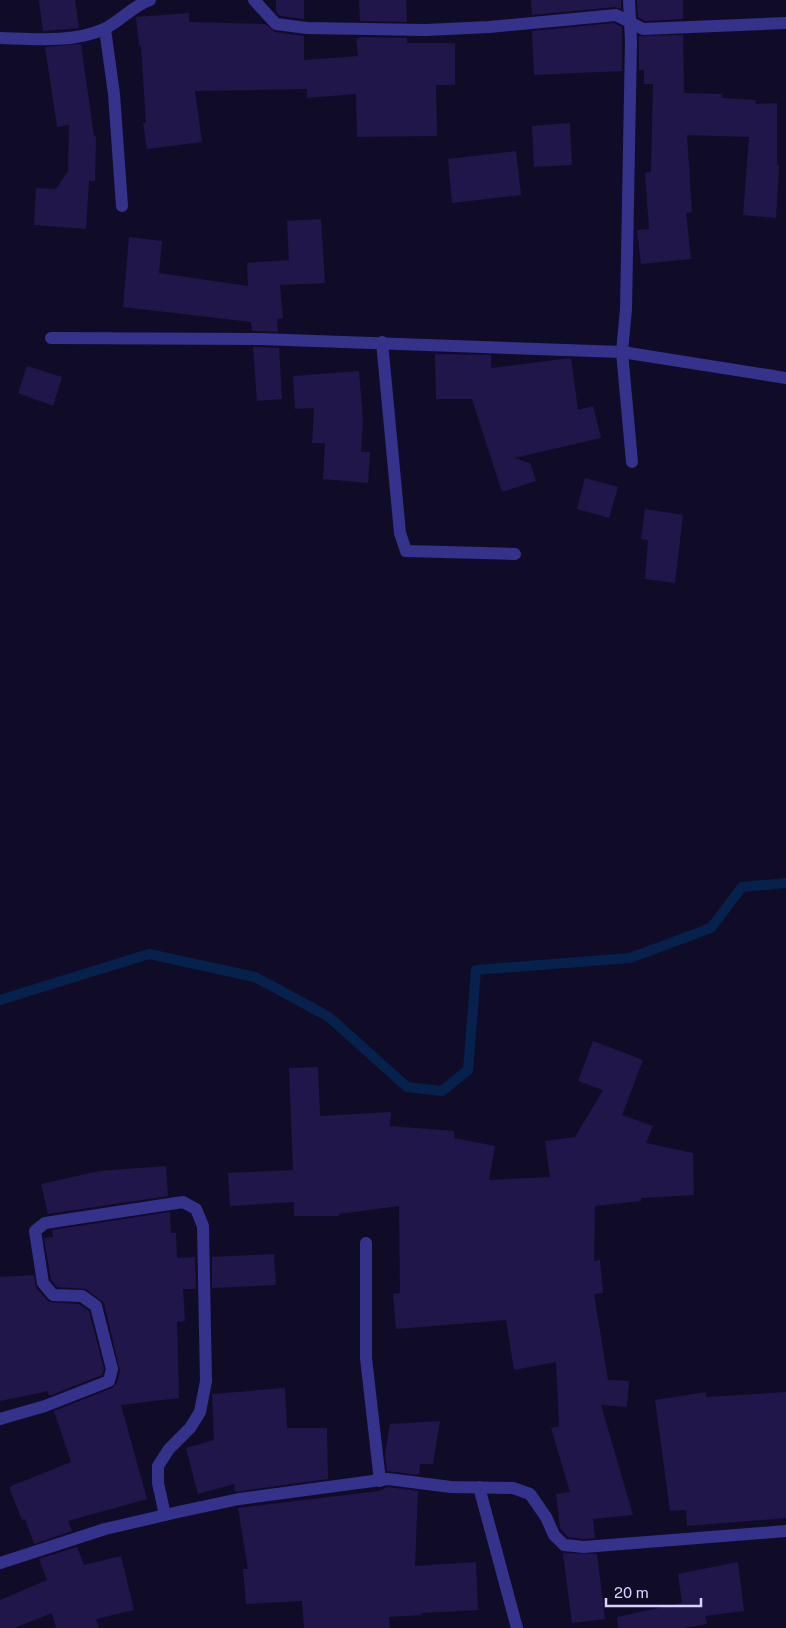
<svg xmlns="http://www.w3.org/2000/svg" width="786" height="1628" font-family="'Public Sans',sans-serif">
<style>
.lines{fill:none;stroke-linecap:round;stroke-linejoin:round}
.stream{stroke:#06224c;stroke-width:10}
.building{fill:#20164a}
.minor{stroke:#34328b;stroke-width:12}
</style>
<rect width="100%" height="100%" fill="#100c27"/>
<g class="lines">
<path class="stream" d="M 0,1000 L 149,954 L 255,977 L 329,1017 L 407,1087 L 442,1091 L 468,1070 L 476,970 L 630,958 L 711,928 L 742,887 L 786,883"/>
</g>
<g class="building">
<path d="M 39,0 L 75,0 L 79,28 L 43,31 Z"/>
<path d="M 276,0 L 304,0 L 304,19 L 280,16 L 276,12 Z"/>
<path d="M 359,0 L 406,0 L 407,22 L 360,21 Z"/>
<path d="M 531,0 L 621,0 L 621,9 L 615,7 L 532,15 Z"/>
<path d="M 637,0 L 683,0 L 683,19 L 645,21 L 638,17 Z"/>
<path d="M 189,13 L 189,22 L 265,24 L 275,32 L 304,36 L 304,60 L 358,56 L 356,39 L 361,37 L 407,38 L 407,43 L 455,43 L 455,85 L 436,85 L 437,136 L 357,137 L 356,94 L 307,98 L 307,89 L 195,91 L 202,142 L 147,149 L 143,123 L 146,123 L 141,45 L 139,46 L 136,17 Z"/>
<path d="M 614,23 L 622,27 L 622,71 L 534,75 L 532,31 Z"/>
<path d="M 683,35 L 684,93 L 722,94 L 722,98 L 756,100 L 755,104 L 777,103 L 777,165 L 779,165 L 776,218 L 743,215 L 749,137 L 687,135 L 692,212 L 686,213 L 691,259 L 641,264 L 637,230 L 649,229 L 645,173 L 651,172 L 653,84 L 644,84 L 644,70 L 639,70 L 639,36 Z"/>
<path d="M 81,44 L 94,136 L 96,136 L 95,181 L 89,181 L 86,229 L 34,225 L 36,188 L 56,189 L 68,171 L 69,125 L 57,127 L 45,47 Z"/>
<path d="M 570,123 L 572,165 L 534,167 L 532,126 Z"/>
<path d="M 516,151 L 521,195 L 452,203 L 448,159 Z"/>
<path d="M 321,219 L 325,283 L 280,285 L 283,318 L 277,319 L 278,332 L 252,331 L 251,322 L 123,307 L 129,237 L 162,241 L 159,273 L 248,286 L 247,263 L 289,260 L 287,221 Z"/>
<path d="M 253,347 L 279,348 L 282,399 L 257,401 Z"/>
<path d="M 435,354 L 491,355 L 491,368 L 571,358 L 578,410 L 593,406 L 601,438 L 514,458 L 530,463 L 536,481 L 502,492 L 472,399 L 436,399 Z"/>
<path d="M 27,366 L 62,377 L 53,406 L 18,393 Z"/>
<path d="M 359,371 L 363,419 L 361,452 L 370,452 L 368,483 L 323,479 L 325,443 L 312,443 L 314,408 L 295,409 L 293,376 Z"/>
<path d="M 585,478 L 618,487 L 609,518 L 577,509 Z"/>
<path d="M 645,509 L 683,515 L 675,583 L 645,579 L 648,540 L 641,539 Z"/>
<path d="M 593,1041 L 643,1060 L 622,1115 L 653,1126 L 646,1143 L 693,1153 L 694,1195 L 641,1198 L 641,1201 L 595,1206 L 594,1261 L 600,1260 L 603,1293 L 594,1294 L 608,1380 L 629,1381 L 627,1407 L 601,1405 L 633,1515 L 593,1519 L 595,1538 L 584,1539 L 568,1537 L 560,1528 L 556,1494 L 570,1492 L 551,1428 L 559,1426 L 556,1362 L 514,1370 L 506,1320 L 396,1329 L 393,1294 L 400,1293 L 399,1206 L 339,1214 L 339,1216 L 294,1216 L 294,1202 L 230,1206 L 228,1173 L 293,1170 L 289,1068 L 318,1067 L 320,1116 L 391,1112 L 390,1126 L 454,1131 L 454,1138 L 495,1146 L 489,1180 L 550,1177 L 545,1141 L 575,1137 L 603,1090 L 578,1081 Z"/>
<path d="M 166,1166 L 168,1196 L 48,1214 L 41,1184 L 99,1171 Z"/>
<path d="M 170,1212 L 171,1233 L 176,1233 L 177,1258 L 195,1257 L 196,1289 L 183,1289 L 185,1321 L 177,1322 L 179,1398 L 121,1405 L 147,1499 L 68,1521 L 72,1531 L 34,1544 L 25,1519 L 22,1520 L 9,1487 L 71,1462 L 54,1411 L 112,1388 L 117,1383 L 120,1371 L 104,1303 L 86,1289 L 57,1287 L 51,1280 L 44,1238 L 53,1237 L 52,1230 Z"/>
<path d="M 274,1254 L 276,1285 L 212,1288 L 212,1257 Z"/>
<path d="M 34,1275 L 36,1288 L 49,1302 L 79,1304 L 89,1311 L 104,1369 L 102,1375 L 49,1396 L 48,1391 L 0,1401 L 0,1277 Z"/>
<path d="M 285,1388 L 287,1428 L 327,1428 L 328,1479 L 235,1492 L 234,1484 L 198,1494 L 186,1448 L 214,1440 L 212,1394 Z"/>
<path d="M 706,1392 L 706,1397 L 786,1392 L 786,1518 L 687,1526 L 686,1510 L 670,1511 L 655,1400 Z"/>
<path d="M 440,1421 L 433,1464 L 420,1464 L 419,1475 L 387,1471 L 385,1453 L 390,1424 Z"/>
<path d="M 388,1487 L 418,1491 L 415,1566 L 476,1562 L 478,1610 L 421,1613 L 421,1615 L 389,1617 L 390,1628 L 304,1628 L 302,1601 L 246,1604 L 243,1569 L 248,1569 L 238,1508 L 379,1491 Z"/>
<path d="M 77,1547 L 84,1565 L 121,1556 L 134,1610 L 96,1619 L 99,1628 L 56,1628 L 52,1613 L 14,1628 L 0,1628 L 0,1600 L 47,1580 L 39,1559 Z"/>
<path d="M 563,1553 L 597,1554 L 605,1619 L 572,1623 Z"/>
<path d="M 738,1562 L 744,1611 L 705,1616 L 707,1624 L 684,1628 L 618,1628 L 617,1617 L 682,1603 L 678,1574 Z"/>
</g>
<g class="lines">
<g class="minor">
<path d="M 254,0 L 276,24 L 307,28 L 426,30 L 489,27 L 616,15 L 643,29 L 786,23"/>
<path d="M 629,0 L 631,41 L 626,309 L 622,352 L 632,462"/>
<path d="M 105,29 L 114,94 L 122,206"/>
<path d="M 0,38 C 33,39 74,43 104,29 C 121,21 132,6 150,0"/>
<path d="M 51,338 L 260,339 L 622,352 L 786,378"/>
<path d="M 382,342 L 400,533 L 406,551 L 515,554"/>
<path d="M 366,1243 L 366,1358 L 380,1481"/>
<path d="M 0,1419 L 45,1406 L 109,1381 L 112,1369 L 96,1306 L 82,1296 L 53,1295 L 43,1283 L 35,1231 L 45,1223 L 183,1202 L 196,1209 L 203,1226 L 206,1381 L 200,1412 L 190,1428 L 169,1449 L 158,1466 L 158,1483 L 165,1515"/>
<path d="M 479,1487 L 517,1628"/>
<path d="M 0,1563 L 105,1529 L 178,1512 L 239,1499 L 388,1479 L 451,1487 L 513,1488 L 530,1494 L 546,1517 L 554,1535 L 564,1545 L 584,1547 L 786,1531"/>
</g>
</g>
<path d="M606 1598v8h95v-8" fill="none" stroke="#d7d3ff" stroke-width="2.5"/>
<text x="614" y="1598" font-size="15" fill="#d7d3ff" stroke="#100c27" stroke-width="4" paint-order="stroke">20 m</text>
</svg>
